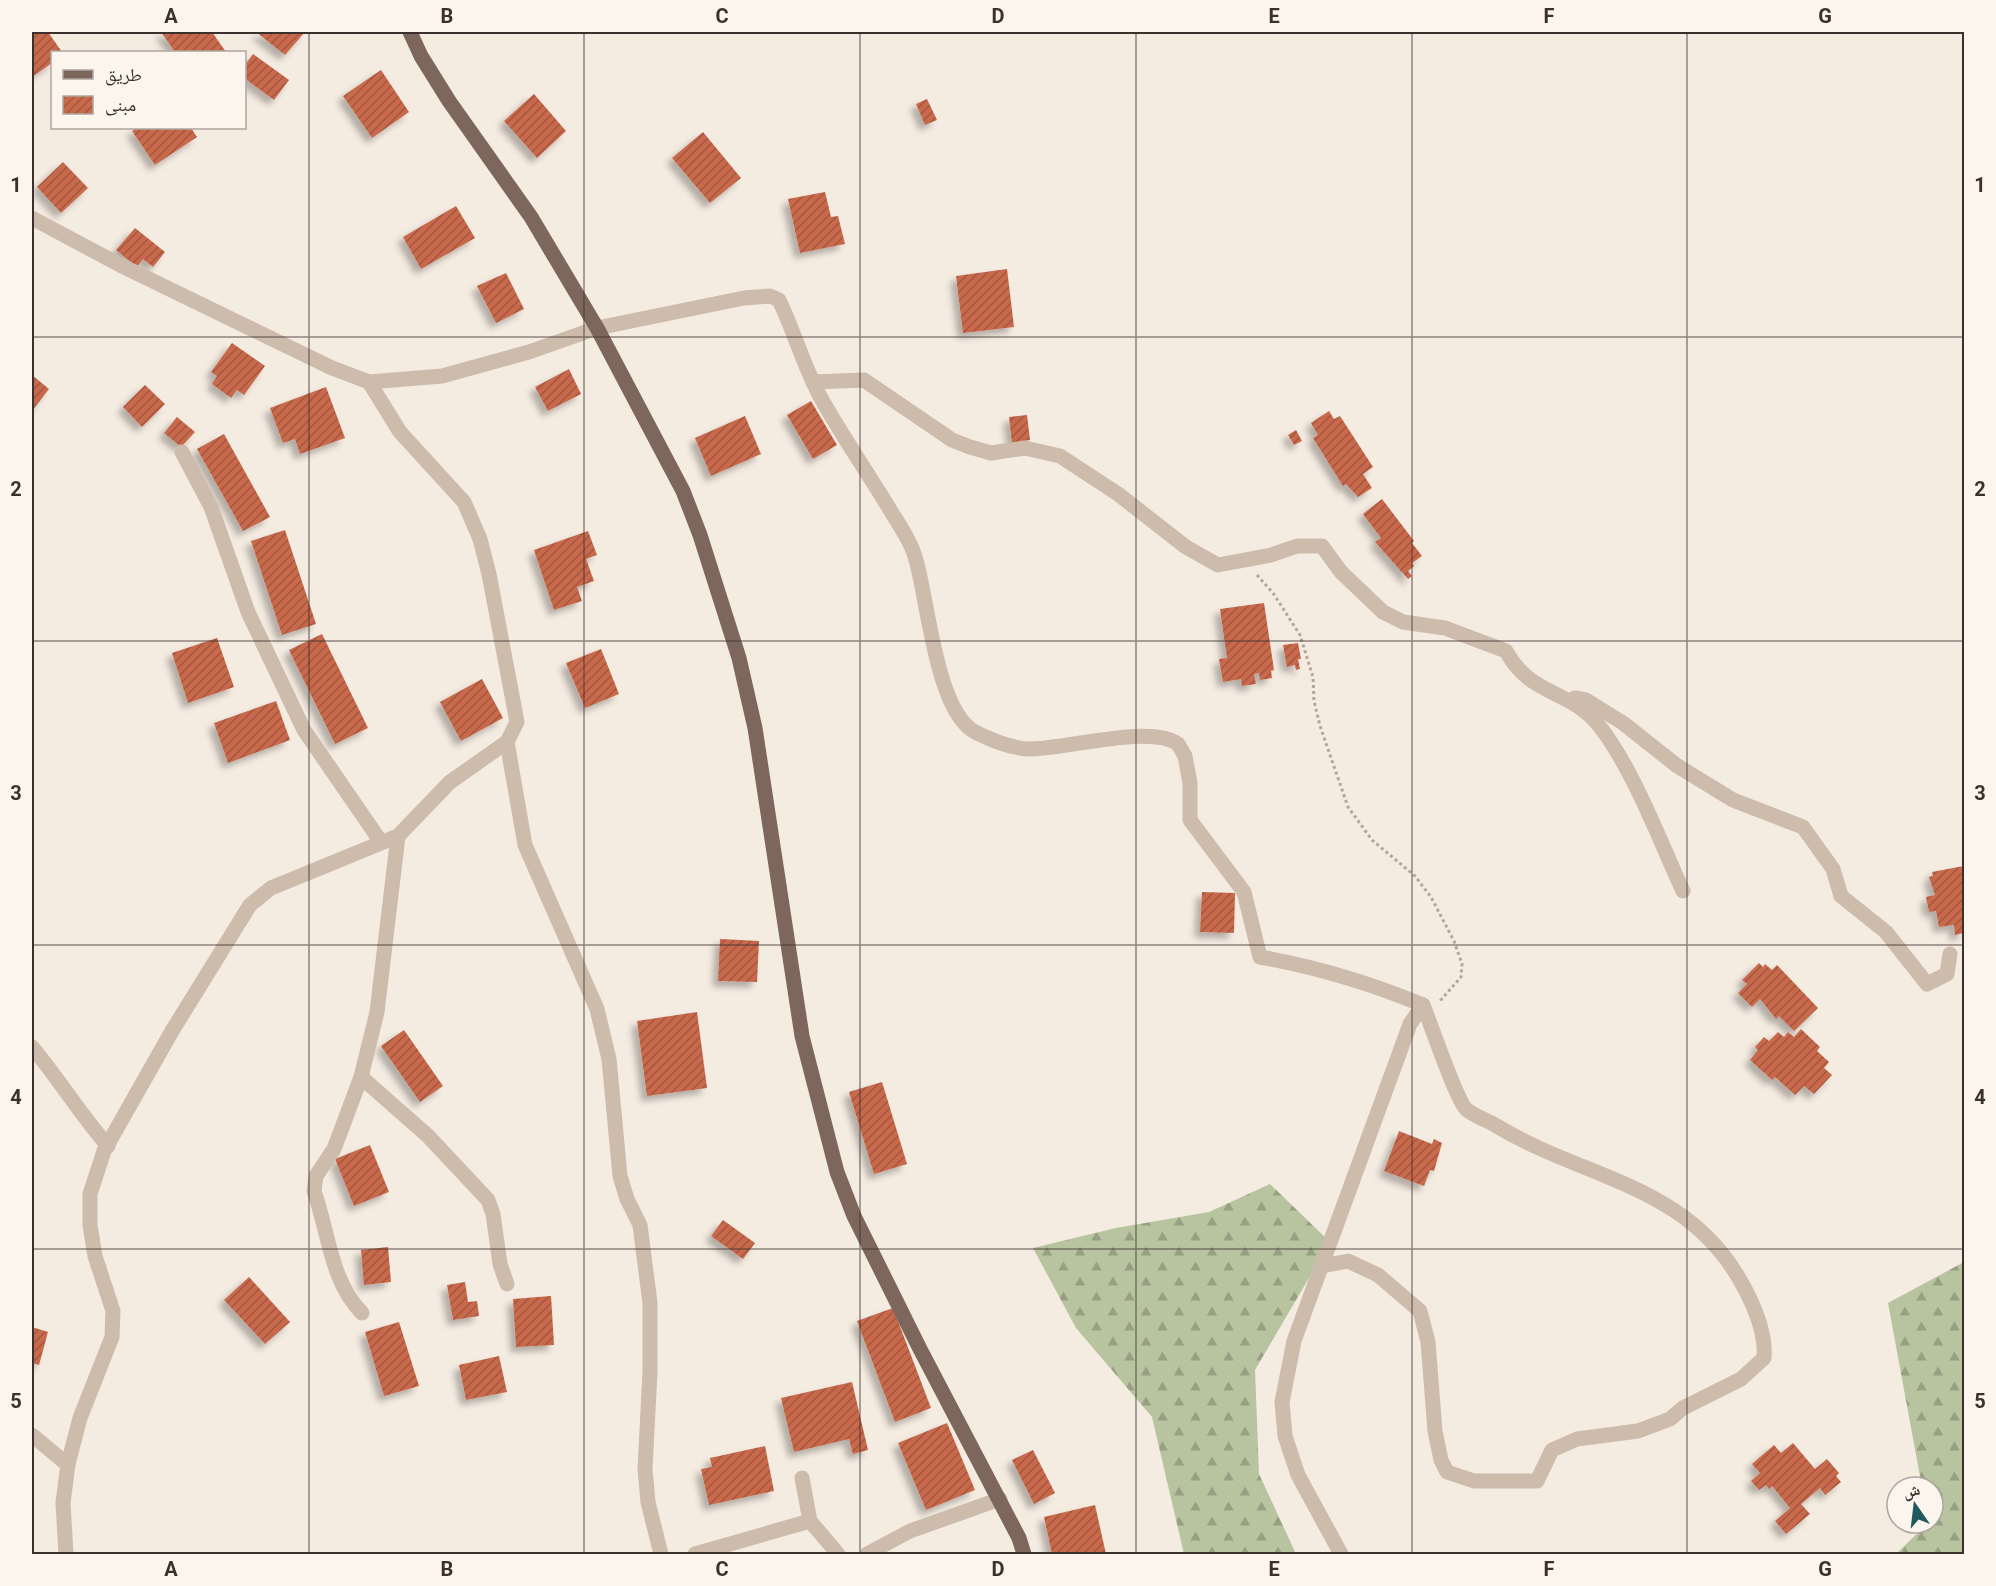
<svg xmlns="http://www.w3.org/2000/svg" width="1996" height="1586" font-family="Roboto,'Noto Naskh Arabic',sans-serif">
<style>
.forest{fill:url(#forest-firs)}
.building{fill:url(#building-hatch);filter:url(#shadow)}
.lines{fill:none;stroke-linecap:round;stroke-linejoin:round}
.path{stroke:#b9a596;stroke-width:3;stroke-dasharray:3 3;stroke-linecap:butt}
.minor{stroke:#cdbbac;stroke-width:15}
.major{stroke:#7d675c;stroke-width:15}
.grid{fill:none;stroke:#3b302b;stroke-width:1.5;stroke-opacity:0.55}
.neatline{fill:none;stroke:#3b302b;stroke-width:2}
.grid-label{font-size:20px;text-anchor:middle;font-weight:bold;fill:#3b302b}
</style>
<defs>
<pattern id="forest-firs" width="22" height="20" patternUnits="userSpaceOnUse" patternTransform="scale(1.5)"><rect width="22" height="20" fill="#b8c4a0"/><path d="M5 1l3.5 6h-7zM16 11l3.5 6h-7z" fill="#97a083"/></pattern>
<pattern id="building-hatch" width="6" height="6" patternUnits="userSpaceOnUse" patternTransform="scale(1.5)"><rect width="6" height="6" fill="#c8694b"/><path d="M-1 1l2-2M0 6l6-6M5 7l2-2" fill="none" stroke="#a4573f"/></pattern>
<filter id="shadow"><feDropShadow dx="-5.5" dy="5.5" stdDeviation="3" flood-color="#0004"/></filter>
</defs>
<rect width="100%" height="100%" fill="#f4ebe1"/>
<g class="forest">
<path d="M 1270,1184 L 1330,1242 L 1255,1370 L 1259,1474 L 1296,1554 L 1184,1554 L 1152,1417 L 1076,1328 L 1033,1248 L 1116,1228 L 1209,1212 Z"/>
<path d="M 1964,1262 L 1964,1554 L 1896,1554 L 1928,1523 L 1933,1523 L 1933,1487 L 1922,1487 L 1888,1303 Z"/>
</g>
<g class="building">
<path d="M 35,32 L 48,32 L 62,52 L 52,52 L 52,63 L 32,77 L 32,33 Z"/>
<path d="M 161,32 L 212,32 L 226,52 L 175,52 Z"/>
<path d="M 256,32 L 305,32 L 285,55 Z"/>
<path d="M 253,54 L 289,80 L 274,100 L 244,78 L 244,66 Z"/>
<path d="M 381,70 L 409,112 L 372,138 L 343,96 Z"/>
<path d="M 534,94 L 566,131 L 537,158 L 504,121 Z"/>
<path d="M 927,99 L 937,120 L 925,125 L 916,104 Z"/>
<path d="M 137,128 L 191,128 L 197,137 L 155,165 L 132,131 Z"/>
<path d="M 703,132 L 741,178 L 710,203 L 672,158 Z"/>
<path d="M 63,162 L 88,188 L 61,213 L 37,187 Z"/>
<path d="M 825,192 L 831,217 L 838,216 L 845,244 L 800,253 L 788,199 Z"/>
<path d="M 456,206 L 475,238 L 421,269 L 403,237 Z"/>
<path d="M 135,228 L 165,252 L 153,267 L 143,259 L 137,267 L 116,250 Z"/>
<path d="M 1007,269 L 1014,327 L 963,333 L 956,276 Z"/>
<path d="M 506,273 L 524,309 L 496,323 L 477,286 Z"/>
<path d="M 232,343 L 265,366 L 244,395 L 237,390 L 231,398 L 212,384 L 217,376 L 211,372 Z"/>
<path d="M 569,369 L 581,394 L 548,411 L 535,387 Z"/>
<path d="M 32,375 L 49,389 L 32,411 Z"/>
<path d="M 145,385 L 165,404 L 142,427 L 123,407 Z"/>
<path d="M 326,387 L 345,438 L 300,454 L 295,439 L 283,443 L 270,408 Z"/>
<path d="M 811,401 L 837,445 L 813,459 L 787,415 Z"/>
<path d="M 1329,411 L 1334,419 L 1340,416 L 1373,467 L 1363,474 L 1372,488 L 1358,497 L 1346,484 L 1343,486 L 1313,438 L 1318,435 L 1311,423 Z"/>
<path d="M 1027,415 L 1030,440 L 1012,443 L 1009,417 Z"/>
<path d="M 745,416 L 761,454 L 711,476 L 695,438 Z"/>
<path d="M 177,417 L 195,432 L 181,447 L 164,433 Z"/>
<path d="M 1296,430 L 1302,441 L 1294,445 L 1288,435 Z"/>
<path d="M 224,434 L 270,517 L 243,531 L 197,449 Z"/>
<path d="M 1382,499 L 1414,541 L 1412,543 L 1422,556 L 1412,563 L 1414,566 L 1408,571 L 1412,576 L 1408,579 L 1375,542 L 1381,538 L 1363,514 Z"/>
<path d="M 285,530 L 316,624 L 282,635 L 251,541 Z"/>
<path d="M 588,531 L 597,555 L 586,559 L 594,581 L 577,587 L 582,601 L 554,610 L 534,550 Z"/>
<path d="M 1264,603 L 1274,670 L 1271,671 L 1272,678 L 1260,680 L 1259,673 L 1254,674 L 1256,684 L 1242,686 L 1241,679 L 1223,682 L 1219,659 L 1227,658 L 1220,609 Z"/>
<path d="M 322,634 L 368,728 L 335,744 L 289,650 Z"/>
<path d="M 217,638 L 234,687 L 188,703 L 172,653 Z"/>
<path d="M 1298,643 L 1301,659 L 1298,659 L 1300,669 L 1296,670 L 1295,665 L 1287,667 L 1283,645 Z"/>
<path d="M 601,649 L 619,694 L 585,708 L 566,663 Z"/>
<path d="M 482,679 L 503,718 L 461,741 L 440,702 Z"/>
<path d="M 276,701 L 290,740 L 228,763 L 214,723 Z"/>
<path d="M 1964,866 L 1964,933 L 1955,935 L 1954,925 L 1939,927 L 1936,911 L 1929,912 L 1926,897 L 1935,895 L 1929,877 L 1933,876 L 1932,872 Z"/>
<path d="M 1202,892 L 1235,893 L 1234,933 L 1200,932 Z"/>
<path d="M 720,939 L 759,941 L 757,982 L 718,981 Z"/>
<path d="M 1759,963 L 1763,967 L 1765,964 L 1772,970 L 1777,965 L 1818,1008 L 1794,1031 L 1779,1016 L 1776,1019 L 1760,999 L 1752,1007 L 1738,993 L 1747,984 L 1742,980 Z"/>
<path d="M 697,1012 L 707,1088 L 647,1096 L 637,1021 Z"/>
<path d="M 1801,1029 L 1820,1047 L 1817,1051 L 1829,1062 L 1824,1068 L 1832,1075 L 1814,1094 L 1804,1086 L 1795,1095 L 1775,1077 L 1772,1080 L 1750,1060 L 1758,1050 L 1755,1047 L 1764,1037 L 1769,1041 L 1778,1032 L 1784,1037 L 1788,1032 L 1794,1037 Z"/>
<path d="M 404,1030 L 443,1086 L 420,1102 L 381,1046 Z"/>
<path d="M 882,1082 L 907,1164 L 874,1174 L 849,1092 Z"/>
<path d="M 1399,1131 L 1432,1144 L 1434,1139 L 1442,1143 L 1434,1171 L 1430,1170 L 1424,1186 L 1384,1171 Z"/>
<path d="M 370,1145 L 389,1192 L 354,1206 L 335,1159 Z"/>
<path d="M 723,1220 L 755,1243 L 743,1259 L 711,1236 Z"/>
<path d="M 388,1247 L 391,1282 L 364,1285 L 361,1250 Z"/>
<path d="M 249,1277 L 290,1322 L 265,1344 L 224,1300 Z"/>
<path d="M 465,1282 L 468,1302 L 477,1301 L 479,1316 L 453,1320 L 447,1285 Z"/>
<path d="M 551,1296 L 554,1345 L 516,1347 L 513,1299 Z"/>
<path d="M 893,1308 L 931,1408 L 895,1422 L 857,1321 Z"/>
<path d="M 399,1322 L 419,1386 L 384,1396 L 365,1332 Z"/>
<path d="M 32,1327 L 48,1332 L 39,1365 L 32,1363 Z"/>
<path d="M 499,1356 L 507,1392 L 466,1400 L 459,1365 Z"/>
<path d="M 852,1382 L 868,1450 L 853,1454 L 849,1439 L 794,1452 L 781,1398 Z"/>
<path d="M 947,1423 L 975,1490 L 926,1510 L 898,1443 Z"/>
<path d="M 1793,1443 L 1815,1469 L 1827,1459 L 1839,1473 L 1836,1476 L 1841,1482 L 1825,1495 L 1820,1488 L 1801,1504 L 1810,1514 L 1786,1534 L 1775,1521 L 1790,1508 L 1772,1486 L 1769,1489 L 1766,1485 L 1759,1490 L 1751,1481 L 1760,1473 L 1752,1464 L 1774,1445 L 1781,1453 Z"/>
<path d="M 765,1446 L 774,1491 L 709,1505 L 701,1469 L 712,1467 L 710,1458 Z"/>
<path d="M 1033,1450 L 1055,1493 L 1034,1504 L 1012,1460 Z"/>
<path d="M 1095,1505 L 1106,1554 L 1052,1554 L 1044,1517 Z"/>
</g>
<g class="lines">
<path class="path" d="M 1257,575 L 1273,593 L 1300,635 L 1313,677 L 1314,701 L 1320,726 L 1348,807 L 1372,840 L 1415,876 L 1431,897 L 1454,941 L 1462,964 L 1461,977 L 1439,1002"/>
<g class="minor">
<path d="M 32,218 L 120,265 L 332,368 L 369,382 L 442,376 L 529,352 L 597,328 L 744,298 L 770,296 L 779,300 C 795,333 804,368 822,400 C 843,437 867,472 889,508 C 899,525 911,541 916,560 C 928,601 936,711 975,732 C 991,740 1013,749 1031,749 C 1067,749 1150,724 1178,744 L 1185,756 L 1190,783 L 1190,820 L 1244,892 L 1260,957 C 1317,967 1370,983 1423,1005 C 1430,1022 1457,1102 1467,1110 C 1475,1116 1486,1120 1495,1125 C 1587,1181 1690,1183 1745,1289 C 1756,1310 1766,1334 1764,1358 L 1741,1379 L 1683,1408 L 1670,1419 L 1638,1431 L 1577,1439 L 1552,1450 L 1537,1481 L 1474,1481 L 1447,1472 L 1441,1460 L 1435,1431 L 1428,1342 L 1420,1311 L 1378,1275 L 1348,1261 L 1322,1266"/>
<path d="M 813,382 L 864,380 L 952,440 L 970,447 L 991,453 L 1025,448 L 1060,456 L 1118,494 L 1186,547 L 1218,565 L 1271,555 L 1297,546 L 1322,546 L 1341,572 L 1383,612 L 1403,622 L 1445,628 L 1506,651 C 1530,696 1568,689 1597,723 C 1631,764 1660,841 1683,891"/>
<path d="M 182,452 L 211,507 L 248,612 L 304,730 L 381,842"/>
<path d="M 1575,698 L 1586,700 L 1623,723 L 1676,765 L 1733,800 L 1803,827 L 1833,869 L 1841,896 L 1886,932 L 1927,984 L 1947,974 L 1950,954"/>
<path d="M 507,742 L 525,845 L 597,1009 L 609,1059 L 620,1176 L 627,1199 L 640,1225 L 650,1303 L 650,1371 L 645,1469 L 648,1502 L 661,1554"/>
<path d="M 32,1047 C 59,1079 80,1114 108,1146"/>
<path d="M 361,1077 L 428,1136 L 488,1200 L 493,1214 L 500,1264 L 507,1284"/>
<path d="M 362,1313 C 330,1280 329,1233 314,1191 L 316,1176 L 334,1149 L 361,1077 L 377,1012 L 398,836"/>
<path d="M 32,1435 L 68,1465"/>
<path d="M 802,1478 L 810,1521 L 838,1554"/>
<path d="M 66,1554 L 63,1503 L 68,1464 L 80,1418 L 112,1337 L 113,1311 L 95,1256 L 90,1225 L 90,1194 L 104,1151 L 172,1031 L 250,905 L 271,888 L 398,836 L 450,782 L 507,742 L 517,722 L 489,574 L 480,539 L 464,502 L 400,432 L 369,382"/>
<path d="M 695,1554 L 810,1521"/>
<path d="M 867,1554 L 910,1531 L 1000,1499"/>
<path d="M 1341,1554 L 1298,1475 L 1285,1436 L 1282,1402 L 1294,1341 L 1410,1024 L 1423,1005"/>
</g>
<path class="major" d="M 410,32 L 421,56 L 449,101 L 531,217 L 597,328 L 683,491 L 700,535 L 739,658 L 755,728 L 802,1036 L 837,1172 L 854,1216 L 920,1349 L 1019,1538 L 1024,1554"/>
</g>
<path class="grid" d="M 309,32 L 309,1554M 584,32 L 584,1554M 860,32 L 860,1554M 1136,32 L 1136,1554M 1412,32 L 1412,1554M 1687,32 L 1687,1554M 32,337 L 1964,337M 32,641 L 1964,641M 32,945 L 1964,945M 32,1249 L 1964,1249"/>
<rect width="1996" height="1586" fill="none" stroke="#fbf5ee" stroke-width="66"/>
<rect x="51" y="51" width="195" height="78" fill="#fbf5ee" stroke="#aea6a0" stroke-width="1.5"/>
<rect x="63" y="70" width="30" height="9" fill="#7d675c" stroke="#aea6a0" stroke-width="1.5"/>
<text x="105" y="81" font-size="18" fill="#3b302b">طريق</text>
<rect x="63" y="96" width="30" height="18" fill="url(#building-hatch)" stroke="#aea6a0" stroke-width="1.5"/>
<text x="105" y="111" font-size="18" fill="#3b302b">مبنى</text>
<g transform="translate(1915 1505) rotate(346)"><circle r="28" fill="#fbf5ee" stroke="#aea6a0" stroke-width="1.5"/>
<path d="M0-4.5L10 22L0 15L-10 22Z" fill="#1f5a5e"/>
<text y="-9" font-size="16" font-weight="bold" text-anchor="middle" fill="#3b302b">ش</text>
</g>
<rect x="33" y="33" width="1930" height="1520" class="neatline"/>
<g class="grid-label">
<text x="171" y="23">A</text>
<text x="447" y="23">B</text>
<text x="722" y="23">C</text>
<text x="998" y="23">D</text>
<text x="1274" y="23">E</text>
<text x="1549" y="23">F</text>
<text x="1825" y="23">G</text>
<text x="16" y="192">1</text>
<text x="1980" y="192">1</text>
<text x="16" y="496">2</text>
<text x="1980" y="496">2</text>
<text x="16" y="800">3</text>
<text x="1980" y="800">3</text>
<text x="16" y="1104">4</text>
<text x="1980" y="1104">4</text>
<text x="16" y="1408">5</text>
<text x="1980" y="1408">5</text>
<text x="171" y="1576">A</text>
<text x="447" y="1576">B</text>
<text x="722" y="1576">C</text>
<text x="998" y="1576">D</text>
<text x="1274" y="1576">E</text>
<text x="1549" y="1576">F</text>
<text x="1825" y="1576">G</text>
</g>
</svg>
